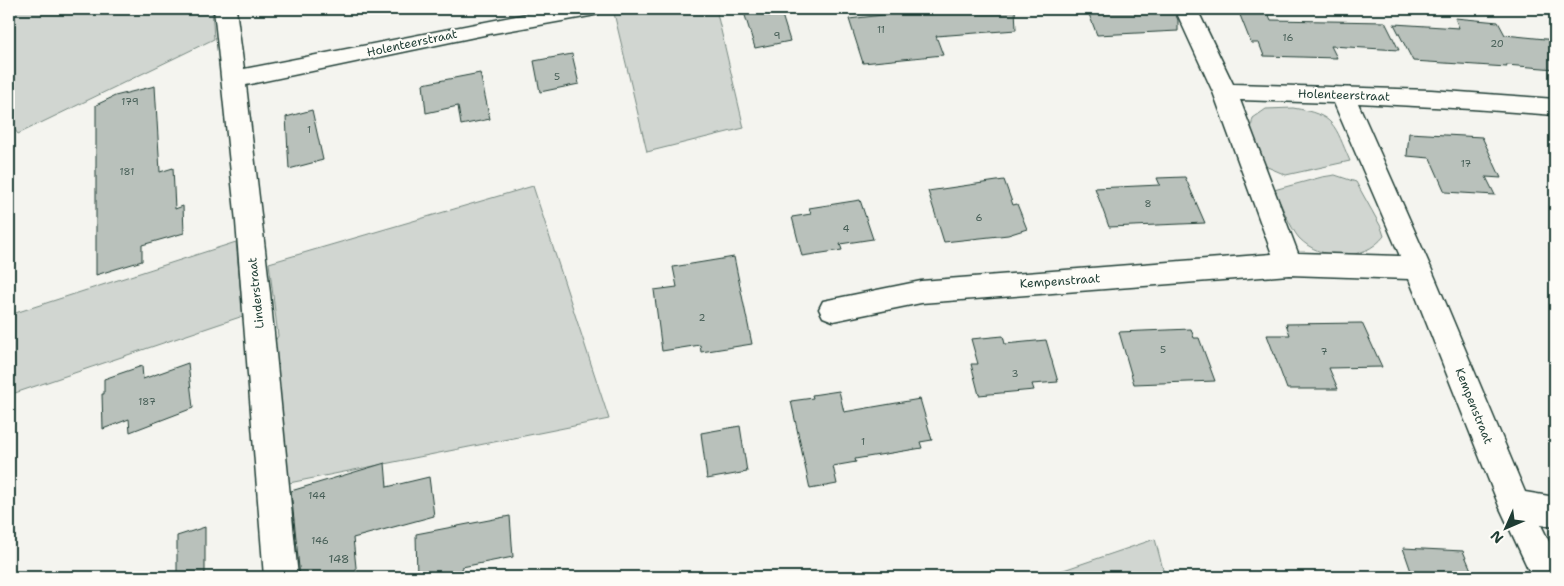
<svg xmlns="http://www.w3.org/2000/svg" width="1564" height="586" font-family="'Shantell Sans',sans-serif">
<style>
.green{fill:#d1d6d1;stroke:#788a82}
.building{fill:#b9c1bb;stroke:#1f3d34}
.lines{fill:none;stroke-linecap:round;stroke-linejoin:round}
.minor-casing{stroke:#1f3d34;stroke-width:3}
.minor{fill:#fdfcf7;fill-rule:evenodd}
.labels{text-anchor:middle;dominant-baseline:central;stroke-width:4;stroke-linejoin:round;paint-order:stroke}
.number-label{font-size:10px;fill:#465e56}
.street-label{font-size:12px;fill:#1f3d34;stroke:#fdfcf7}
.near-number-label{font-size:12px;fill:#465e56}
</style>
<rect width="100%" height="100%" fill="#f4f4ef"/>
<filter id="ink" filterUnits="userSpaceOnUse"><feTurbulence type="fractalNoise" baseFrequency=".02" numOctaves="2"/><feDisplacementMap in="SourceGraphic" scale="10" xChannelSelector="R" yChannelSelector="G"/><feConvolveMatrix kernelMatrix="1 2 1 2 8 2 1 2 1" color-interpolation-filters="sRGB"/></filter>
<g filter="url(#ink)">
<g class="green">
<path d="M 9,9 L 212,9 L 214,39 L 18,134 L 9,122 Z"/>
<path d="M 643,9 L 716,9 L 744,128 L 647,152 L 614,13 Z"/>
<path d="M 1293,108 C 1336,115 1334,125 1350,161 L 1286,175 L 1265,166 C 1257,150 1248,136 1253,118 L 1266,109 Z"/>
<path d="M 1335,175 L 1356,182 L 1381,227 L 1384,236 C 1364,262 1321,261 1299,238 C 1291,229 1280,202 1274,190 L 1322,177 Z"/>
<path d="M 533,186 L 609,419 L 279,485 L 270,349 L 278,336 L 269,263 Z"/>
<path d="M 236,242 L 243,316 L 9,395 L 9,315 Z"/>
<path d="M 1155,539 L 1165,577 L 1043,577 Z"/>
</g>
<g class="building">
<path d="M 743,9 L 765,9 L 769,16 L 782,15 L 790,41 L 755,48 Z"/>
<path d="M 933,9 L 1015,9 L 1016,30 L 936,36 L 943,55 L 863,63 L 849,19 Z"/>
<path d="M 1087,9 L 1173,9 L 1178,20 L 1178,31 L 1097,35 Z"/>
<path d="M 1238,10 L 1267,11 L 1271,20 L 1385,22 L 1399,50 L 1331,46 L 1337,58 L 1264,56 L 1259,43 L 1251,43 Z"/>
<path d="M 1455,18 L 1498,22 L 1505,35 L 1555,40 L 1555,69 L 1506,65 L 1507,67 L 1413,61 L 1394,24 L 1459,28 Z"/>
<path d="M 572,54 L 579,84 L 540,92 L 534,61 Z"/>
<path d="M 480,73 L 490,119 L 461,125 L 458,106 L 426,113 L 423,84 Z"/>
<path d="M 155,86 L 160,172 L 173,168 L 175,209 L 183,206 L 184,233 L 142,245 L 142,261 L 96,275 L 96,105 L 115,96 Z"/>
<path d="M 312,110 L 323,160 L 289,169 L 286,117 Z"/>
<path d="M 1409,133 L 1482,137 L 1501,178 L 1486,177 L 1495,195 L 1445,192 L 1430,158 L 1407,156 Z"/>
<path d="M 1185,177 L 1205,223 L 1109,227 L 1095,188 L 1160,185 L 1157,178 Z"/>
<path d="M 1004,180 L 1013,205 L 1017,204 L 1027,229 L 1008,235 L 944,242 L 928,191 Z"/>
<path d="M 860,200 L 873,239 L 840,244 L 842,250 L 802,256 L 792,217 L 811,214 L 809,208 Z"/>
<path d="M 734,257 L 752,344 L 701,352 L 700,345 L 662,351 L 654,290 L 677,287 L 673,267 Z"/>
<path d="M 1362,323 L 1382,367 L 1329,368 L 1338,389 L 1287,389 L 1267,335 L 1290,335 L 1286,324 Z"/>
<path d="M 1191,329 L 1194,338 L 1199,338 L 1215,381 L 1134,384 L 1119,332 Z"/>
<path d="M 1003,336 L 1005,344 L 1046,340 L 1058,382 L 1032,384 L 1034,390 L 979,395 L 971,364 L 978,364 L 971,339 Z"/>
<path d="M 188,363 L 193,408 L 130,432 L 129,419 L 103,429 L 102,394 L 104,394 L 104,379 L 142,366 L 143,379 Z"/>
<path d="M 839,391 L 844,412 L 920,399 L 932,440 L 920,442 L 922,448 L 855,459 L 856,462 L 833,466 L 837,484 L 810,489 L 791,401 L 813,398 L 812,395 Z"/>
<path d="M 740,426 L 747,472 L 707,479 L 701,433 Z"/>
<path d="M 385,463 L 387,487 L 429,477 L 434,516 L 353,538 L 357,577 L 300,577 L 291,491 Z"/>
<path d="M 510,516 L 513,557 L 462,567 L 463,577 L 417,577 L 416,534 Z"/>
<path d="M 205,527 L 205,577 L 177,577 L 177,536 Z"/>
<path d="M 1403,548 L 1463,551 L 1474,577 L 1413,577 Z"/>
</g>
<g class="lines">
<defs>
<g id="minor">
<path d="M 214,9 L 236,9 L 244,69 L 552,9 L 601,9 L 598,14 L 590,16 L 489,34 L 246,85 L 270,293 L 298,577 L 264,577 L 236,222 Z"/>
<path d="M 1175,9 L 1197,9 L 1233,84 L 1431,90 L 1555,99 L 1555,115 L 1472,109 L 1358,103 L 1431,268 L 1525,492 L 1555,497 L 1555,527 L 1541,525 L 1555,554 L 1555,577 L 1532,577 L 1499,506 L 1409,279 L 1289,275 L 921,303 L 833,321 L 823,317 L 819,309 L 823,301 L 921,281 L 1272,254 L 1213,92 ZM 1240,100 L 1334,103 L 1400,256 L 1298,253 Z"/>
</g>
</defs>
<use href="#minor" class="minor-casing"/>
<use href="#minor" class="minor"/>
</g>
</g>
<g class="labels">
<g class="number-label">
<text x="881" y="29">11</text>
<text x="777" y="35">9</text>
<text x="1288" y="37">16</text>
<text x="1497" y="43">20</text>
<text x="557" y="76">5</text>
<text x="130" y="101">179</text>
<text x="309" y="129">1</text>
<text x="1466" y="163">17</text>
<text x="127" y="171">181</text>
<text x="1148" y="203">8</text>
<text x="979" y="217">6</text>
<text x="846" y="228">4</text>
<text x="702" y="317">2</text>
<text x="1163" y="349">5</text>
<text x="1324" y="351">7</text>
<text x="1015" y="373">3</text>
<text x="147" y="401">187</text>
<text x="863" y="441">1</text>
<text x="317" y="495">144</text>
<text x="320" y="540">146</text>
</g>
<g class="street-label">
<text transform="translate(412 43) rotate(-12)">Holenteerstraat</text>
<text transform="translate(1344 95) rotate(2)">Holenteerstraat</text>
<text transform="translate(1060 281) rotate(-4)">Kempenstraat</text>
<text transform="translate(256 293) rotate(-96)">Linderstraat</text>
<text transform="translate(1474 406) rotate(68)">Kempenstraat</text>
</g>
<g class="near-number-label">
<text x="339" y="559">148</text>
</g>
</g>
<rect width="1564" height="586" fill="none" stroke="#fdfcf7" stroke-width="30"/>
<rect x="15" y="15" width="1534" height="556" fill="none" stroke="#1f3d34" stroke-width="2" filter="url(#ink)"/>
<g transform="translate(1506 528) rotate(225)" stroke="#fdfcf7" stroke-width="4" paint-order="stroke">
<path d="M0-4L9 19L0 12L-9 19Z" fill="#1f3d34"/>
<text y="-8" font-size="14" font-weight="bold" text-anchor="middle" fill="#1f3d34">N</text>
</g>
</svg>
